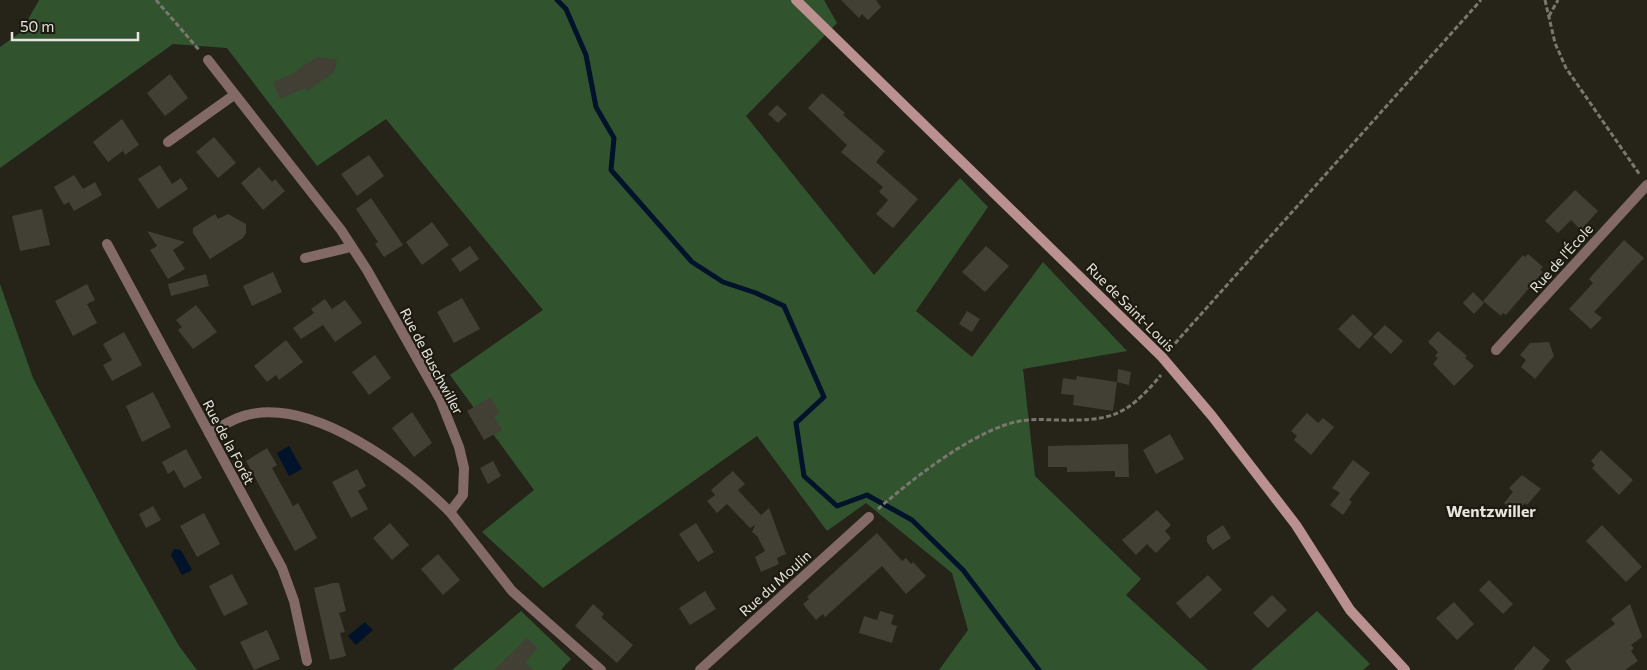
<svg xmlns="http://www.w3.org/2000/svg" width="1647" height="670" font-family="Commissioner,sans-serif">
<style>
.green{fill:#31542f}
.water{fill:#00132b}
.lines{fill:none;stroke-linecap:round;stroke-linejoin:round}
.stream{stroke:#00132b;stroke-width:5}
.building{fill:#423f34}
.path{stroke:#7a776f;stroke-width:3;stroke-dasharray:5 2.5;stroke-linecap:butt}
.street{stroke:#836a67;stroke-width:10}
.secondary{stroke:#ba918e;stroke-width:10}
.labels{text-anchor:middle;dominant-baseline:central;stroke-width:4.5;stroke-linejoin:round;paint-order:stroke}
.street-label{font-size:14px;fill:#e7e5df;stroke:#1d1a10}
.quarter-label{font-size:16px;font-weight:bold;fill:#e7e5df;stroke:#1d1a10}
</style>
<rect width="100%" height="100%" fill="#262319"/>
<g class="green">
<path d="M 39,0 L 824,0 L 837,23 L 746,116 L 874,275 L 960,178 L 988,207 L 916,311 L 972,357 L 1043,262 L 1127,351 L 1023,369 L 1035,476 L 1141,579 L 1126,595 L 1208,670 L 939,670 L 968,630 L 952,573 L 866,503 L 827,531 L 757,436 L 543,588 L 482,532 L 534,490 L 450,375 L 543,310 L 386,119 L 317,166 L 227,48 L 173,44 L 0,168 L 0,47 L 21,32 Z"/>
<path d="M 0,284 L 33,378 L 120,542 L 179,646 L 197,670 L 0,670 Z"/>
<path d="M 521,611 L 571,659 L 561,670 L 452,670 Z"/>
<path d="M 1317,611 L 1370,664 L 1363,670 L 1251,670 Z"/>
</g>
<g class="water">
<path d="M 289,446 L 302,469 L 289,476 L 277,453 Z"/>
<path d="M 174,549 L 181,550 L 192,570 L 182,575 L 171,555 Z"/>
<path d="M 365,622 L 373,630 L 356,645 L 348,636 Z"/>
</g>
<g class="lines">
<path class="stream" d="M 557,0 L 566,9 L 586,55 L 596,107 L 614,138 L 611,170 L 692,262 L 723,282 L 756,293 L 784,306 L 824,397 L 796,423 L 804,476 L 837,506 L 867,495 L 912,520 L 963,570 L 1039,670"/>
</g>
<g class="building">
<path d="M 841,0 L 876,0 L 881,7 L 868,20 L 862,14 L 859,18 Z"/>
<path d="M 317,57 L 337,60 L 334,72 L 307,91 L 305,88 L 280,99 L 273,82 L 290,75 Z"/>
<path d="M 170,74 L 188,98 L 165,116 L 147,93 Z"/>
<path d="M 822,93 L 845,113 L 843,115 L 885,151 L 876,162 L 918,199 L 893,228 L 876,214 L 888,200 L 879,192 L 883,187 L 841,152 L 847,145 L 808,108 Z"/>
<path d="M 777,105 L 787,114 L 778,123 L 768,114 Z"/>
<path d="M 122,119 L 139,145 L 125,155 L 123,151 L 108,162 L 93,142 Z"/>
<path d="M 214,137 L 236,163 L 218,178 L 196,152 Z"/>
<path d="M 369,155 L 384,176 L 357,196 L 341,174 Z"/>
<path d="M 160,165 L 172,184 L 181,178 L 188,189 L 158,209 L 138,179 Z"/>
<path d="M 259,167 L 272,182 L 275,179 L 285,191 L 263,210 L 241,183 Z"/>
<path d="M 74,175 L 83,189 L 95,182 L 102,195 L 74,211 L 69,202 L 64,205 L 54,187 Z"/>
<path d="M 1575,190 L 1598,211 L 1581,230 L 1571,220 L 1558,233 L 1545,221 Z"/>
<path d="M 371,198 L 403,245 L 384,257 L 375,244 L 378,242 L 356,209 Z"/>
<path d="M 42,209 L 50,245 L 20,251 L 12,216 Z"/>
<path d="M 215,214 L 218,219 L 228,214 L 246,224 L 246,233 L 243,238 L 210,259 L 193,233 L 193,228 Z"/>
<path d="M 432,222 L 449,245 L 422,265 L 406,242 Z"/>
<path d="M 147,231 L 185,242 L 173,250 L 185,269 L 168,279 L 150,250 L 157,246 Z"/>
<path d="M 1624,240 L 1644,258 L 1594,312 L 1602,318 L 1591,329 L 1569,309 L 1593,283 L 1589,279 Z"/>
<path d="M 470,246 L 479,259 L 460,272 L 451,259 Z"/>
<path d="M 986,246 L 1009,266 L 985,292 L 962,272 Z"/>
<path d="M 1528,254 L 1543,267 L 1540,270 L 1543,272 L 1506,315 L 1503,313 L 1501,316 L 1483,301 L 1523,255 L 1525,257 Z"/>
<path d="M 273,272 L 282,292 L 252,306 L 243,286 Z"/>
<path d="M 206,274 L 209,286 L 171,296 L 168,284 Z"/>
<path d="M 87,284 L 95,300 L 87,304 L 97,323 L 73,336 L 55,301 Z"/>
<path d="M 1473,292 L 1484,303 L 1474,314 L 1463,303 Z"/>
<path d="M 462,298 L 480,329 L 454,343 L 437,312 Z"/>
<path d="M 325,299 L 332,309 L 345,300 L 362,323 L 335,342 L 323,325 L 301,339 L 293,328 L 314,313 L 311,309 Z"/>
<path d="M 196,305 L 217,332 L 193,349 L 178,330 L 182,327 L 176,320 Z"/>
<path d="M 967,311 L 980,319 L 972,332 L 959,324 Z"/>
<path d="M 1353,314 L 1373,334 L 1359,349 L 1338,329 Z"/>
<path d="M 1385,325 L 1403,341 L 1391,354 L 1373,337 Z"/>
<path d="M 1438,331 L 1467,356 L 1465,358 L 1474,366 L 1454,386 L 1433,364 L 1438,358 L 1435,356 L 1438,352 L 1428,342 Z"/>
<path d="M 124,332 L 142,365 L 112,381 L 103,365 L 112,360 L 103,344 Z"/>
<path d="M 286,340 L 303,362 L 279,380 L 276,375 L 267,382 L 254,366 Z"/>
<path d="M 1549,342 L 1554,356 L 1535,379 L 1521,367 L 1526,360 L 1520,355 L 1530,343 Z"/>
<path d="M 375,355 L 391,378 L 369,395 L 352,372 Z"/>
<path d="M 1118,369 L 1131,372 L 1129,385 L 1117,382 L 1113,411 L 1073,405 L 1074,395 L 1061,394 L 1063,378 L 1076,380 L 1077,376 L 1117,382 Z"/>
<path d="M 153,392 L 171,427 L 142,442 L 126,406 Z"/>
<path d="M 491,397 L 500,413 L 494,416 L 502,430 L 484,440 L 467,411 Z"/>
<path d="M 412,412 L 432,443 L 414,457 L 392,428 Z"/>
<path d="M 1307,413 L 1318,423 L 1323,418 L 1334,427 L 1311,455 L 1294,440 L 1297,436 L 1291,431 Z"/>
<path d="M 1170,434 L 1184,459 L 1156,474 L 1143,450 Z"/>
<path d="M 1128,444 L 1129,477 L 1115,477 L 1115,471 L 1067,472 L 1067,467 L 1048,467 L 1048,446 Z"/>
<path d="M 267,448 L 277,465 L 272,468 L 293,506 L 298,503 L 317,538 L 295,551 L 246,461 Z"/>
<path d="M 186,449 L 202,478 L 184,488 L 174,470 L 168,474 L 162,462 Z"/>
<path d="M 1601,450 L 1633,480 L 1619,495 L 1592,468 L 1595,465 L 1591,461 Z"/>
<path d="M 1353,460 L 1370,473 L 1349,500 L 1352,502 L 1343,515 L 1330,505 L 1340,493 L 1332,488 Z"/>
<path d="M 493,461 L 501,476 L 488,484 L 480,468 Z"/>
<path d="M 357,469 L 366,486 L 358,491 L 368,509 L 351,518 L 332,482 Z"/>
<path d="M 733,471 L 745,484 L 738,490 L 761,515 L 769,508 L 786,554 L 777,558 L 779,564 L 761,572 L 755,557 L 765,551 L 757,536 L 752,532 L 755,525 L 750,528 L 727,504 L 717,513 L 707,501 L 715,495 L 711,490 Z"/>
<path d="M 1522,475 L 1541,489 L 1527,505 L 1525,503 L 1515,513 L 1504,503 L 1513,492 L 1509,488 Z"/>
<path d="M 153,506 L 161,520 L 146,528 L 139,514 Z"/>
<path d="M 1157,510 L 1171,525 L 1165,531 L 1171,538 L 1156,553 L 1147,544 L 1136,555 L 1122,540 Z"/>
<path d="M 204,513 L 220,544 L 197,557 L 180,526 Z"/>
<path d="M 390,523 L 409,545 L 392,560 L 373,538 Z"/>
<path d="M 696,523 L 714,552 L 698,562 L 679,534 Z"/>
<path d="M 1223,525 L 1231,538 L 1213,550 L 1207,542 L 1207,536 Z"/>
<path d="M 1602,525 L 1642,567 L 1626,582 L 1586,541 Z"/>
<path d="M 877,533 L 902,561 L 906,558 L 911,564 L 913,562 L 926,576 L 906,594 L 882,566 L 825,617 L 823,614 L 816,620 L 803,604 L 809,599 L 807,597 Z"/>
<path d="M 438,554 L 460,580 L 443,595 L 421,569 Z"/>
<path d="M 232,574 L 248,604 L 224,616 L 209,586 Z"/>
<path d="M 1208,575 L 1222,590 L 1190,619 L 1176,603 Z"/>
<path d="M 1489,580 L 1513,604 L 1503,614 L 1479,590 Z"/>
<path d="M 333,583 L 339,583 L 346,611 L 339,613 L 345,632 L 340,633 L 346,656 L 330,660 L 314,588 Z"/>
<path d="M 705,591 L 716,609 L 690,625 L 679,608 Z"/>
<path d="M 1272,595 L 1287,610 L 1268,628 L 1253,613 Z"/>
<path d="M 1454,602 L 1474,624 L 1457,640 L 1436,618 Z"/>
<path d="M 593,604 L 604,614 L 601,617 L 633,645 L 617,663 L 575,626 Z"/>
<path d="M 1630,604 L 1642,637 L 1631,645 L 1634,648 L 1631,651 L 1638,661 L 1625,670 L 1572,670 L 1565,661 L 1615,624 L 1611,619 Z"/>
<path d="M 880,611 L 894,615 L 891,624 L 897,626 L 892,643 L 859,633 L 864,616 L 877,620 Z"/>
<path d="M 267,630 L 280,659 L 254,670 L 240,642 Z"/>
<path d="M 527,638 L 538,648 L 525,662 L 533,670 L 494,670 Z"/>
<path d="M 1534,646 L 1550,660 L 1542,670 L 1513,670 Z"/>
</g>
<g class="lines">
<g class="path">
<path d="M 156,0 L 200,51"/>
<path d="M 1545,0 L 1555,43 L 1566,68 L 1640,175"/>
<path d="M 1549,16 L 1558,0"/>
<path d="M 1170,349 L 1481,0"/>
<path d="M 878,509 C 911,480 964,439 1005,425 C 1022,419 1037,419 1054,420 C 1110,421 1125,418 1161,375"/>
</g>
<g class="street">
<path d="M 208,60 L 341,230 L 367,270 L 440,399 L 459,447 L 464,468 L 463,495 L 450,512 L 512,591 L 601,670"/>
<path d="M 168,142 L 234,95"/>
<path d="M 107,244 L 282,568 L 294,601 L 307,661"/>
<path d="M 305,258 L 351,247"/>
<path d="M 1496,350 L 1647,185"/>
<path d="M 209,433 C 221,427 233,418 247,415 C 314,398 406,468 450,512"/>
<path d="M 700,670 L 869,517"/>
</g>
<path class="secondary" d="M 796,0 L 1162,357 L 1212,416 L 1296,525 L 1350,610 L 1405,670"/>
</g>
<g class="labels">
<g class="street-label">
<text transform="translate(1561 258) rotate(-48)">Rue de l'École</text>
<text transform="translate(1131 307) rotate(45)">Rue de Saint-Louis</text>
<text transform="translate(432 361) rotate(62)">Rue de Buschwiller</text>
<text transform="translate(229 442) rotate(62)">Rue de la Forêt</text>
<text transform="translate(775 583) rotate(-42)">Rue du Moulin</text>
</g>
<g class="quarter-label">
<text x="1491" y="510">Wentzwiller</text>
</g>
</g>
<path d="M12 32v8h126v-8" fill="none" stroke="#e7e5df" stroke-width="2.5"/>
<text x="20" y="32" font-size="15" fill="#e7e5df" stroke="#1d1a10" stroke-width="4" paint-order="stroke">50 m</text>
</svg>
